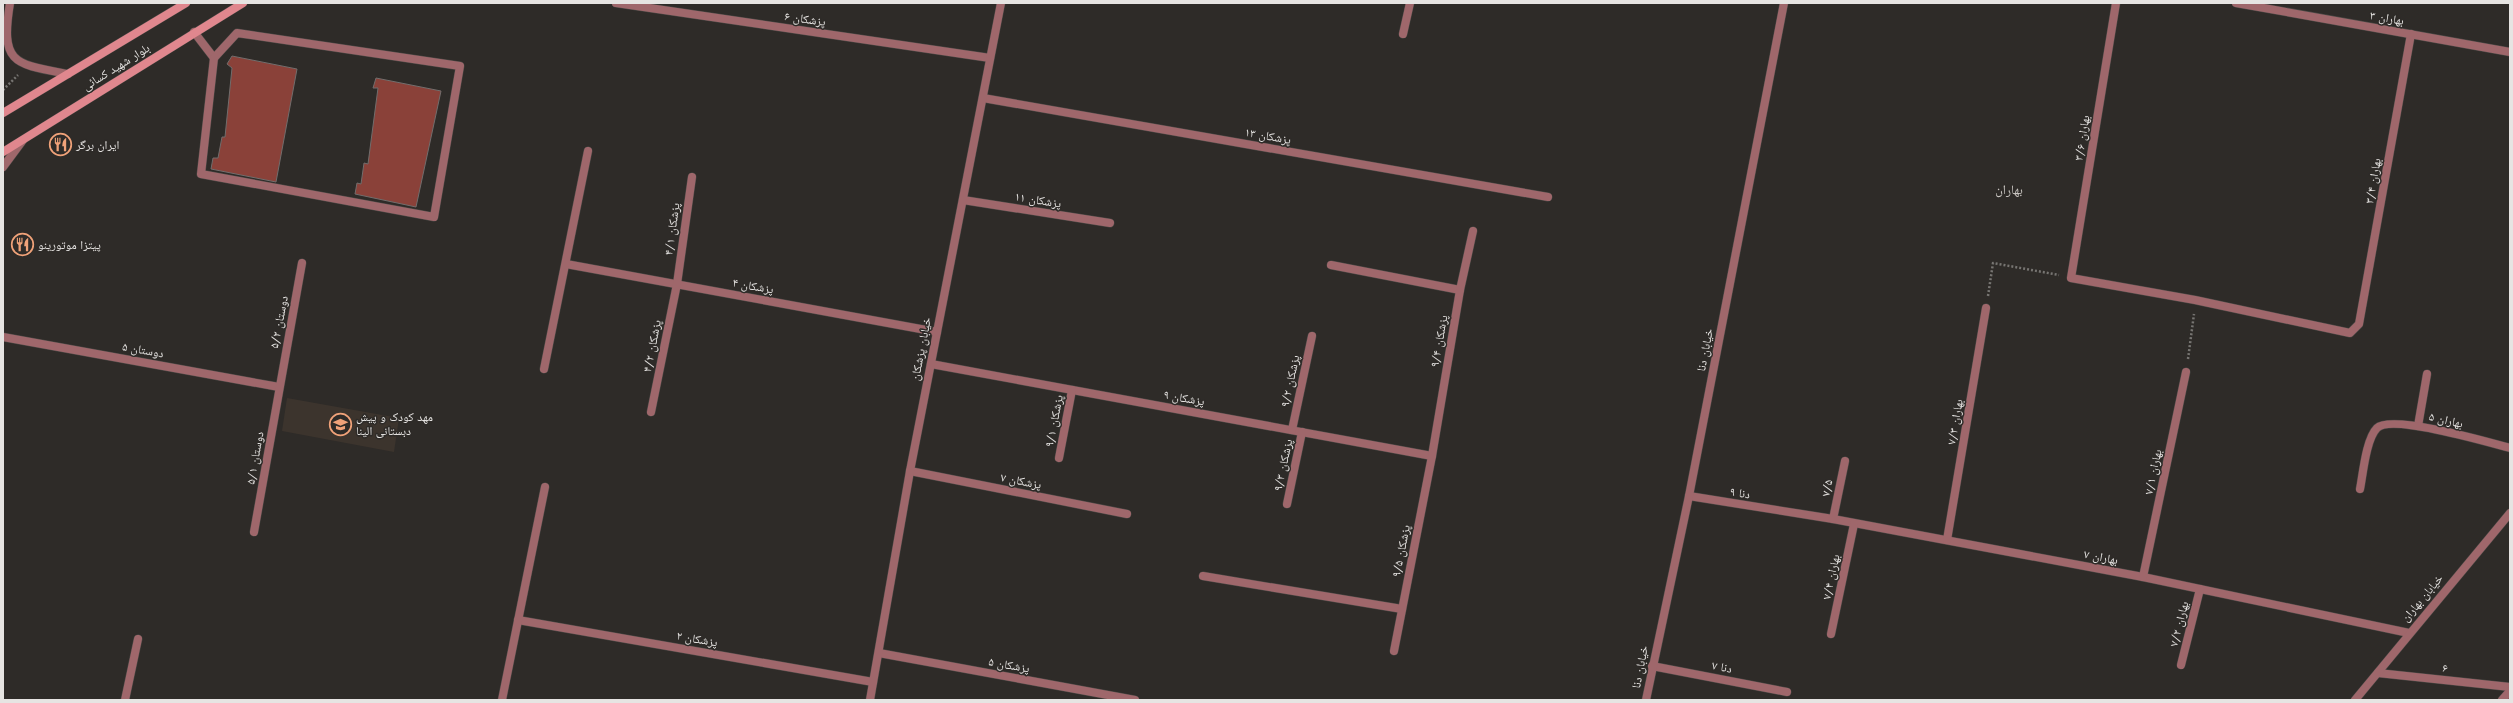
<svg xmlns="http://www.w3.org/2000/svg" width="2513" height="703" font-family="Jost,'Noto Naskh Arabic',sans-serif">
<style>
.built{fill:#3c342d}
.building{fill:#8a4139;stroke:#726d6c}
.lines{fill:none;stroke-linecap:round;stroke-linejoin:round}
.minor-casing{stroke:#4b4946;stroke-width:9}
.tertiary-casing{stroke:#4b4946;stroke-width:9}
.secondary-casing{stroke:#4b4946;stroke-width:9}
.path{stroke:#777572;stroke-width:2.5;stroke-dasharray:2 2;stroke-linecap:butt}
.minor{stroke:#9f676b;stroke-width:8}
.tertiary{stroke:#9f676b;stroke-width:8}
.secondary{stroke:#e0878e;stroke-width:8}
.labels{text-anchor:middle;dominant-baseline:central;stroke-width:3;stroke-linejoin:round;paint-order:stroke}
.street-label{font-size:12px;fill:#e6e4e2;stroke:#2e2b28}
.poi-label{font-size:12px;fill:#e6e4e2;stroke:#2e2b28;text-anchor:start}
.neighbourhood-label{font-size:13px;fill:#cac6c2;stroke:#2e2b28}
</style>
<rect width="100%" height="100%" fill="#2e2b28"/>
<path class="built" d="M 287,398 L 399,418 L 394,452 L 282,431 Z"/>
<g class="building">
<path d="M 232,56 L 297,69 L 276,182 L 211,169 L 213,158 L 218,158 L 222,137 L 225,137 L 232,68 L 227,64 Z"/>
<path d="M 376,78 L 441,91 L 416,207 L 355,194 L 357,183 L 361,184 L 364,163 L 368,164 L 378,88 L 373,88 Z"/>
</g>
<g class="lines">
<defs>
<g id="minor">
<path d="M 616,3 L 990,58"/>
<path d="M 2116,3 L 2071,278 L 2195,300 L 2350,333 L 2359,324 L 2411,34"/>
<path d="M 2236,3 L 2510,52"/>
<path d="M 194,32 L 214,58"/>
<path d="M 237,33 L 460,66 L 434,217 L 201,174 L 214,58 Z"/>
<path d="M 1403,34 L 1410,3"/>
<path d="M 983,98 L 1548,197"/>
<path d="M 963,200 L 1110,223"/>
<path d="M 566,264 L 937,332"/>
<path d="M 1331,265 L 1460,290"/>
<path d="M 3,337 L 279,387"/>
<path d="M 931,364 L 1432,456"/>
<path d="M 544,369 L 588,151"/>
<path d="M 651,412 L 677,284 L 692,177"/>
<path d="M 2418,426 L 2427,374"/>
<path d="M 1292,430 L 1312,336"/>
<path d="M 1059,458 L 1072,390"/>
<path d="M 910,471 L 1127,514"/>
<path d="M 2360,489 C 2363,474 2366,439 2377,428 C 2391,414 2488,442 2510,448"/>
<path d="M 1689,496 L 1833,519 L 2143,577 L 2409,633"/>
<path d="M 1287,504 L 1302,432"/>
<path d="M 1833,519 L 1845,461"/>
<path d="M 254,532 L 302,263"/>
<path d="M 1947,540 L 1986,308"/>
<path d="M 1203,576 L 1402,609"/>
<path d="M 2143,577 L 2186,372"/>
<path d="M 518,620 L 873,682"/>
<path d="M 1831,634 L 1854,524"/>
<path d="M 1394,651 L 1432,456 L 1460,290 L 1473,231"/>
<path d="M 879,653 L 1135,700"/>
<path d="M 2181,665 L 2200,589"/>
<path d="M 1652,666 L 1787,692"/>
<path d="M 2378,673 L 2510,687"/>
<path d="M 125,700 L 138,639"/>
<path d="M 502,700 L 545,487"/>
<path d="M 2502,700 L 2510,691"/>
</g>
<g id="tertiary">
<path d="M 10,3 C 0,64 14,64 68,74"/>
<path d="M 3,167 L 23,140"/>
<path d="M 870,700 L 910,471 L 1001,3"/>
<path d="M 1646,700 L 1689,496 L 1784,3"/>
<path d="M 2355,700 L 2510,513"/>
</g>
<g id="secondary">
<path d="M 3,113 L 186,3"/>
<path d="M 3,152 L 243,3"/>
</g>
</defs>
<use href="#minor" class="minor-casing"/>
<use href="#tertiary" class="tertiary-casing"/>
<use href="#secondary" class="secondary-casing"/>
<g class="path">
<path d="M 3,90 L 18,75"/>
<path d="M 1988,296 L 1993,263 L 2059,275"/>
<path d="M 2188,359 L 2194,314"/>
</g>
<use href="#minor" class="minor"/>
<use href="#tertiary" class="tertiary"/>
<use href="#secondary" class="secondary"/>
</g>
<defs>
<symbol id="restaurant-ring" viewBox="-11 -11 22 22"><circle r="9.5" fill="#2e2b28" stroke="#f0a279" stroke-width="1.5"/><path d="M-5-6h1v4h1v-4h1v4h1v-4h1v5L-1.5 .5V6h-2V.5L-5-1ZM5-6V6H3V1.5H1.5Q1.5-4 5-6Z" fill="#f0a279"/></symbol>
<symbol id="school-ring" viewBox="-11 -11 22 22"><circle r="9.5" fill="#2e2b28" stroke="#f0a279" stroke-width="1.5"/><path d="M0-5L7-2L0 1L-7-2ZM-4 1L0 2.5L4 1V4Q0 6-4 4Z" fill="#f0a279"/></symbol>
</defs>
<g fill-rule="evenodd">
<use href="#restaurant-ring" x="48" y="132" width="25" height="25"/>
<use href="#restaurant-ring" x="10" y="232" width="25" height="25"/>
<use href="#school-ring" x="328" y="412" width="25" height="25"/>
</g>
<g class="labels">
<g class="street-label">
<text transform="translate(2387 18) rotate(10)">۳ بهاران</text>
<text transform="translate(805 19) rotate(8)">۶ پزشکان</text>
<text transform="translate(116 67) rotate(-32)">بلوار شهید کسائی</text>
<text transform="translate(1268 136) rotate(10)">۱۳ پزشکان</text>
<text transform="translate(2082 138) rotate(-81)">۳/۶ بهاران</text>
<text transform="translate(2373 181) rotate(-80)">۳/۴ بهاران</text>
<text transform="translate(1038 200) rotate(9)">۱۱ پزشکان</text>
<text transform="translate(672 229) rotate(-82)">۴/۱ پزشکان</text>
<text transform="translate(753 286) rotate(10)">۴ پزشکان</text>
<text transform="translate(279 322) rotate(-79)">۵/۲ دوستان</text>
<text transform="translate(1439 341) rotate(-80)">۹/۴ پزشکان</text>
<text transform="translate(652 346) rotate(-79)">۴/۲ پزشکان</text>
<text transform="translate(921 349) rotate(-79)">خیابان پزشکان</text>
<text transform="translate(143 350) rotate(10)">۵ دوستان</text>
<text transform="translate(1705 350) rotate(-79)">خیابان دنا</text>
<text transform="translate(1290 381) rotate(-78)">۹/۲ پزشکان</text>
<text transform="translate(1184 398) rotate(10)">۹ پزشکان</text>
<text transform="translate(2446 420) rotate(13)">۵ بهاران</text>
<text transform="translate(1054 421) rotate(-79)">۹/۱ پزشکان</text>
<text transform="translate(1955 422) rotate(-80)">۷/۳ بهاران</text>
<text transform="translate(255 458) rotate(-80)">۵/۱ دوستان</text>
<text transform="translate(1283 465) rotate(-78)">۹/۳ پزشکان</text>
<text transform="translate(2153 472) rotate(-78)">۷/۱ بهاران</text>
<text transform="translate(1021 481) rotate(11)">۷ پزشکان</text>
<text transform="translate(1827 488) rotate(-79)">۷/۵</text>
<text transform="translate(1740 493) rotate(10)">۹ دنا</text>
<text transform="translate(1401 551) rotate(-79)">۹/۵ پزشکان</text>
<text transform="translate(2101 557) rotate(11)">۷ بهاران</text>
<text transform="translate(1831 577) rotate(-78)">۷/۴ بهاران</text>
<text transform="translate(2422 598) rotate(-50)">خیابان بهاران</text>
<text transform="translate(2179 624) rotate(-76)">۷/۲ بهاران</text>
<text transform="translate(697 639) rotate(10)">۲ پزشکان</text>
<text transform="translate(1009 665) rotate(10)">۵ پزشکان</text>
<text transform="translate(1640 667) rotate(-79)">خیابان دنا</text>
<text transform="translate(1722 667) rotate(11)">۷ دنا</text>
<text transform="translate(2445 668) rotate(6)">۶</text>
</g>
<g class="poi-label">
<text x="76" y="145">ایران برگر</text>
<text x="38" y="245">پیتزا موتورینو</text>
<text x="356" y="417">مهد کودک و پیش<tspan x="356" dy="14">دبستانی الینا</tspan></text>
</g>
<g class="neighbourhood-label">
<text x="2009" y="189">بهاران</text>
</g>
</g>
<rect width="2513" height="703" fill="none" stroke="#e6e4e2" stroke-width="8"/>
</svg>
